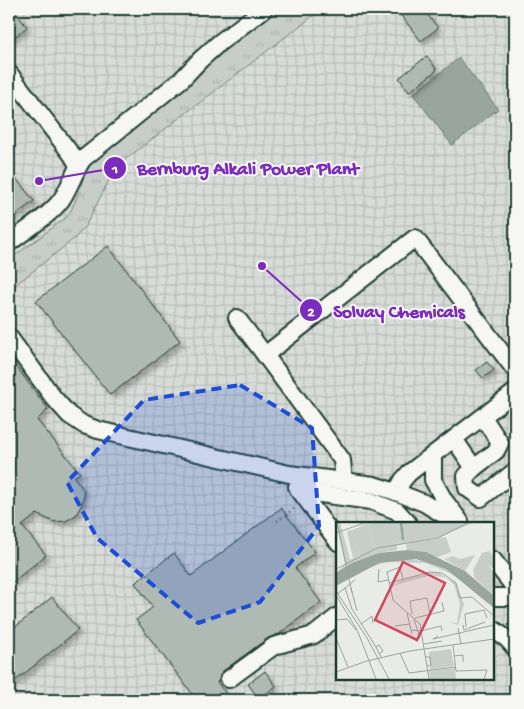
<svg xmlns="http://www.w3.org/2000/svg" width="524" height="709" font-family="'Gochi Hand',sans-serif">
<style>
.industrial{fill:url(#industrial-grid);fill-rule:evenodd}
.grass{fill:url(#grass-tufts);stroke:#73867e}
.water{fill:#99a6a0;stroke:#687c75}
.building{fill:#b0bab5;stroke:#1f3d34;filter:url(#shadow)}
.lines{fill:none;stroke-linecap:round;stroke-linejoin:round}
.minor-casing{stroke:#1f3d34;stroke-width:20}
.path{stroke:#1f3d34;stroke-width:2;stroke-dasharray:1 4;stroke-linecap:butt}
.minor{stroke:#f6f6f2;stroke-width:16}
.marked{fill:#1d4ed8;fill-opacity:0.2;stroke:#1d4ed8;stroke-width:4;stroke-dasharray:10 6;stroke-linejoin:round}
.inset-river{fill:none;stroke:#99a6a0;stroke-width:2.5}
.inset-road{fill:none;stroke:#98a59f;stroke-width:1}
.view{fill:#d1495b;fill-opacity:0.15;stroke:#d1495b;stroke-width:2.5}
.inset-edge{fill:none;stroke:#1f3d34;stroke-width:2.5}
.leader{fill:none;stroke:#7b2cbf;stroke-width:2}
.callout-dot{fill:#7b2cbf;stroke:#f6f6f2;stroke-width:2}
.mark-label{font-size:15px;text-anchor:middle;font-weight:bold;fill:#fff}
.callout-label{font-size:19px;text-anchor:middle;font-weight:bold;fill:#7b2cbf;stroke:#f6f6f2;stroke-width:4;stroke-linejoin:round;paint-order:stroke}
</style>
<defs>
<pattern id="industrial-grid" width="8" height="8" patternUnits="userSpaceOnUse" patternTransform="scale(1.25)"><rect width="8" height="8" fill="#d8dcd8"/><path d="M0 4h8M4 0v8" fill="none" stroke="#b9beba"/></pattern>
<pattern id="grass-tufts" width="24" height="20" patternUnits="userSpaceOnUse" patternTransform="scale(1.25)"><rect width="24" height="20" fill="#c7cec9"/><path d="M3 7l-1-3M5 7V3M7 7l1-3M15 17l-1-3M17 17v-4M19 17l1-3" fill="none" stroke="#aab2ad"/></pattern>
<filter id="shadow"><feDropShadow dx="4" dy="4" stdDeviation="2.5" flood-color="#0004"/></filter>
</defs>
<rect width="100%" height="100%" fill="#e9ebe7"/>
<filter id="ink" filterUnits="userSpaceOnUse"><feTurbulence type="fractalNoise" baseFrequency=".02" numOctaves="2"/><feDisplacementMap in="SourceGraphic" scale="10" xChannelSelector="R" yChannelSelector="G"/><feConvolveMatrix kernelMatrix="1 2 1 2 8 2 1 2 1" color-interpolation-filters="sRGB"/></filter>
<g filter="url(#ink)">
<path class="industrial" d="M 9,9 L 515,9 L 515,700 L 9,700 ZM 338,523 L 493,523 L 493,678 L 338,678 Z"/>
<path class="grass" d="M 274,9 L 322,9 L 122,162 L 112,174 L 86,225 L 75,238 L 9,290 L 9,260 L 67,217 C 79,199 82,176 92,157 L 230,43 Z"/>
<path class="water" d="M 459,58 L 498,109 L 452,145 L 413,94 Z"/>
<g class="building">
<path d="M 396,9 L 423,9 L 438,28 L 421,41 Z"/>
<path d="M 16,13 L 27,27 L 9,41 L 9,19 Z"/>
<path d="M 427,56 L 437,70 L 409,92 L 399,78 Z"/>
<path d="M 14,176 L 34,201 L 9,220 L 9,180 Z"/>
<path d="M 108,246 L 180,341 L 110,395 L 36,301 Z"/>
<path d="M 9,357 L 48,409 L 37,420 L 80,473 L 74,477 L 83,489 L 84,496 L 82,504 L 76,515 L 66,521 L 54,522 L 37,514 L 22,526 L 46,555 L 9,585 Z"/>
<path d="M 487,362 L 494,370 L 483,378 L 476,370 Z"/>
<path d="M 281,508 L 315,552 L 295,568 L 321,602 L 279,634 L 268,638 L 223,671 L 220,675 L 219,680 L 217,682 L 231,700 L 197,700 L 136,620 L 153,607 L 135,583 L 174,553 L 191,576 Z"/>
<path d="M 52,597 L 78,630 L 9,686 L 9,632 Z"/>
<path d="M 265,671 L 276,686 L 259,699 L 248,684 Z"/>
</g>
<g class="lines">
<defs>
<g id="minor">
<path d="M 9,73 L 72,155 L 78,165"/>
<path d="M 9,243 C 24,231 54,213 63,197 C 71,184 75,170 83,159 L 182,79 L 200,60 L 219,43 L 264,9"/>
<path d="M 237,318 L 265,355"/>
<path d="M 9,337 L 53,397 L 69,415 L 84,425 L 98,430 L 289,474 L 374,485 L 396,492 L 424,503 L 457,523"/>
<path d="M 483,417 L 500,443 L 496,451 L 474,468 L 466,476 L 467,488 L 481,498 L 515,471"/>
<path d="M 454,439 L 474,468"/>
<path d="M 433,455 L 433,480 L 444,500 L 460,521"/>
<path d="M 344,481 L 342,460 L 265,355 L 415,238 L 515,370"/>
<path d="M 297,487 L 338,542"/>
<path d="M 299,491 L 371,501 L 397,511 L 408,523"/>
<path d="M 396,492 L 403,480 L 409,473 L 515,392"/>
<path d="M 493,560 L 515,588"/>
<path d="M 493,597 L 515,597"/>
<path d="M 493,629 L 507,639 L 515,648"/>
<path d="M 229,679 L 274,646 L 314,635 L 338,616"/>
</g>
</defs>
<use href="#minor" class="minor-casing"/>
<path class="path" d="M 277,521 L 296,507"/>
<use href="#minor" class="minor"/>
</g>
</g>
<path class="marked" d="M 240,385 L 312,428 L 319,526 L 260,602 L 198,623 L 97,538 L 67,482 L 144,400 Z"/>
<g transform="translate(336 522)">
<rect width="158" height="158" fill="#e9ebe7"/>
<path d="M 0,0 L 4,0 L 14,38 L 24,32 L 17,8 L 32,1 L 39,27 L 66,20 L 61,0 L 139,0 L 104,15 L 61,23 L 61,28 L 43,31 L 0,51 L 9,42 ZM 69,36 L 92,40 L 110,47 L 126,57 L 157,87 L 120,54 L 90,41 L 51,40 L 29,47 L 43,41 ZM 95,51 L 103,51 L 120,61 L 128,82 L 122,103 L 113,100 L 121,101 L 124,82 L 118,63 L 111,56 L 95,53 L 56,64 L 67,57 Z" fill="#c7cec9"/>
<path d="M 110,15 L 115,30 L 102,35 L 71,28 L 70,22 ZM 153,29 L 157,34 L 157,46 L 152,43 L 157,49 L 157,73 L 138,55 L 137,48 L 146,31 ZM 139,33 L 129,49 L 108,37 L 117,34 L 124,37 Z" fill="#c7cec9"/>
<path d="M 32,0 L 61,0 L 66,20 L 39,27 ZM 17,8 L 24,32 L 17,36 L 11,9 ZM 115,127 L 118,144 L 94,148 L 93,130 ZM 119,146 L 120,157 L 94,157 L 93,149 Z" fill="#c7cec9"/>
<path d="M 71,28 L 90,30 L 129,49 L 157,73 L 157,85 L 110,47 L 80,37 L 43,41 L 0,64 L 0,51 L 16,41 L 43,31 Z" fill="#99a6a0"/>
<path class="inset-river" d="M 65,0 L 67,18"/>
<path class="inset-road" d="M 1,0 L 16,71M 0,11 L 31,0M 0,47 L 41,26 L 102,16 L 133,0M 43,47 L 42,60 L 52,58M 67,57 L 64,45 L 51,50 L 57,78 L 84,102 L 93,157M 19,58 L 0,73 L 21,108M 53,61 L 94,50 L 106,51 L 120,61 L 124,76 L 136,75 L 158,94M 9,66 L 16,87 L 40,125M 15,66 L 21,89M 0,69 L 31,116 L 53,157M 71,91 L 76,112M 76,92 L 74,79 L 91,76 L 94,92M 79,96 L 108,89 L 106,80M 78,97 L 84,116M 0,98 L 11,97 L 22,110 L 40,157M 25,102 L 36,94 L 37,101M 127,103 L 128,108 L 149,100M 59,104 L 74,102M 130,105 L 129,92 L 148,88 L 151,96M 122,106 L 125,122M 75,108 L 85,109 L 105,104 L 106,109M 102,114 L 97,117 L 158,103M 0,116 L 12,145M 88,122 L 106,119M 117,123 L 120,149 L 151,148 L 148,157M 64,131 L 73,151 L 120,145M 43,132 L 47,129 L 43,123 L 40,125 L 45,135M 118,134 L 127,133 L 127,140M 90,135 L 94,135 L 95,143 L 91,144M 31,139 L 74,129 L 158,117M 0,150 L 31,139"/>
<path class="view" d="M 67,40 L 109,61 L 81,118 L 39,98 Z"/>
<rect width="158" height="158" class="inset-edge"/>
</g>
<path class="leader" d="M39 181L115 168M262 266L311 310"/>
<g class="callout-dot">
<circle cx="39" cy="181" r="5"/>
<circle cx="262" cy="266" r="5"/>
<circle cx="115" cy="168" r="12"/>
<circle cx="311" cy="310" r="12"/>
</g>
<g class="mark-label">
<text x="115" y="173">1</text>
<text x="311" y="316">2</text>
</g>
<g class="callout-label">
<text x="248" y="174">Bernburg Alkali Power Plant</text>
<text x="399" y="317">Solvay Chemicals</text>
</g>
<rect width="524" height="709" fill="none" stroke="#f6f6f2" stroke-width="30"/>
<rect x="15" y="15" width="494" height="679" fill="none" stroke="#1f3d34" stroke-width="2" filter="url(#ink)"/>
</svg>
